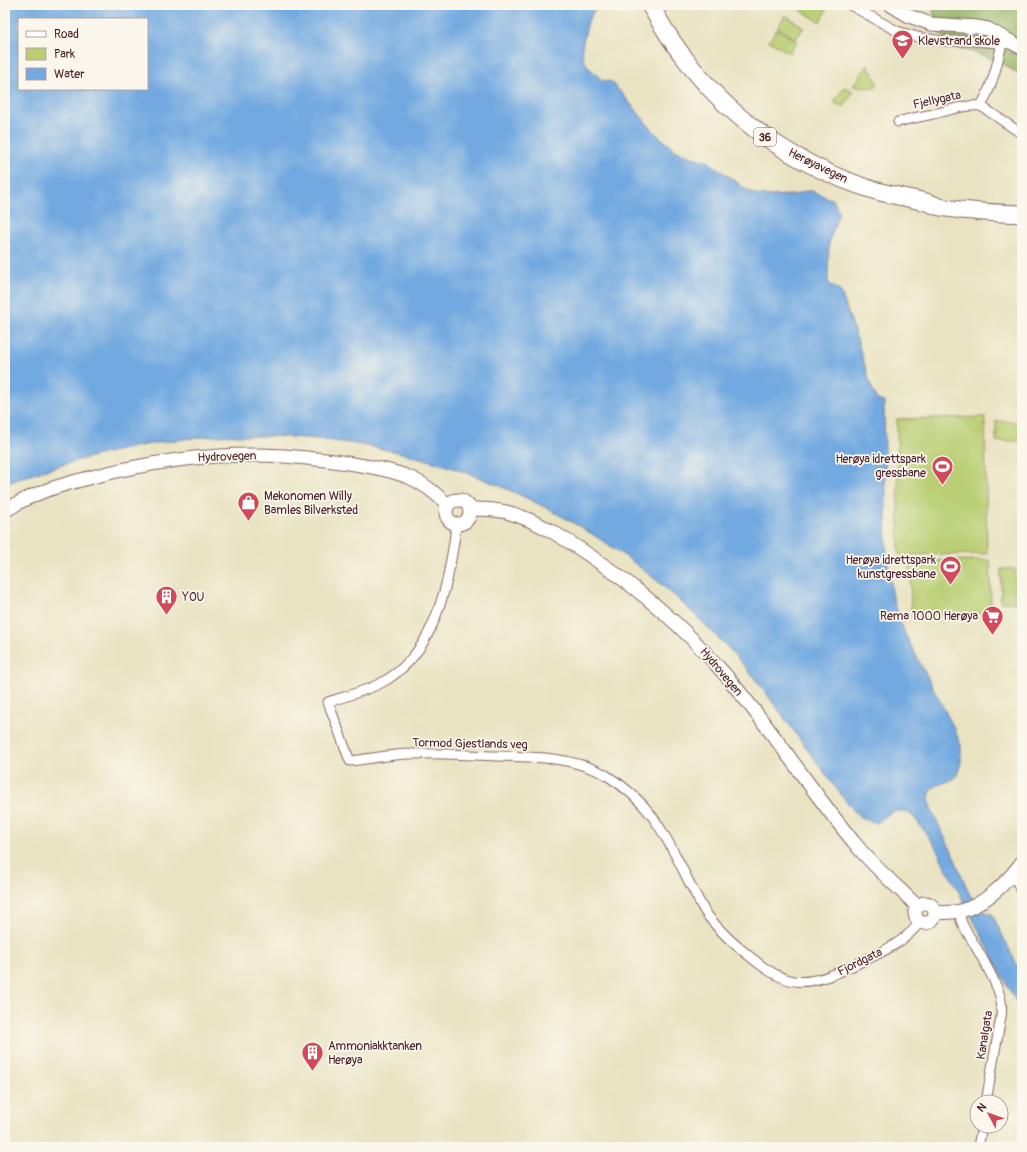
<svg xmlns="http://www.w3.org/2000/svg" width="1027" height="1152" font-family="Pangolin,sans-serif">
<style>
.green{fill:#bacf74;stroke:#827750}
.forest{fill:#93b266;stroke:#6e6848}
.water{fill:#72a9e0;stroke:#5e6486;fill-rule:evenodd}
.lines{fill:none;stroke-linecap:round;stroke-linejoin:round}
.street-casing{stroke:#826460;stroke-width:11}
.secondary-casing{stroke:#826460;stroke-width:15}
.highway-casing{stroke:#826460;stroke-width:19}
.street{stroke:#fff;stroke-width:9}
.secondary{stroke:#fff;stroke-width:13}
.highway{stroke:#fff;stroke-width:17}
.labels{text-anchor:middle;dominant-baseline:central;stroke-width:3.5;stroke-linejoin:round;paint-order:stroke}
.shield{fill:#fbf7ec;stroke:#7f6065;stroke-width:1}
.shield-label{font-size:11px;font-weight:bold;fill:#4a1f2b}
.poi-label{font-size:12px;fill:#4a1f2b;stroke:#fbf7ec;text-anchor:start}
.street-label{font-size:12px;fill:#4a1f2b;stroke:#fbf7ec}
</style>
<rect width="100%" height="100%" fill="#fbf7ec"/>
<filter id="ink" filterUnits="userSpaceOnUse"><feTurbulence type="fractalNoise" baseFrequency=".025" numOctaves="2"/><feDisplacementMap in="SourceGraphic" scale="8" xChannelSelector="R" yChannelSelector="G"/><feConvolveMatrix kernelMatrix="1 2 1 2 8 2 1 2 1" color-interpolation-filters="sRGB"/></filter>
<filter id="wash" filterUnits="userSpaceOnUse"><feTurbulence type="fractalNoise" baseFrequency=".012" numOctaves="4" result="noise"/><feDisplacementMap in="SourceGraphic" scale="16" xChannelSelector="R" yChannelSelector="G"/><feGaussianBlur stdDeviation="0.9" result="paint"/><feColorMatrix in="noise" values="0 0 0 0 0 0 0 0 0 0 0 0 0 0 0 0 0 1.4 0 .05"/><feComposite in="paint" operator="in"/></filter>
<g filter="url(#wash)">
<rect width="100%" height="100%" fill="#e9e3c2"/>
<g class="green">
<path d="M 799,5 L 821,5 L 827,9 L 820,22 L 797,8 Z"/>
<path d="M 785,15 L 804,27 L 796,39 L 778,28 Z"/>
<path d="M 777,29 L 797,41 L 790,53 L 769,41 Z"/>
<path d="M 868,65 L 878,84 L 874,88 L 853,86 Z"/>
<path d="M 844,87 L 853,92 L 843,108 L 834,102 Z"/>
<path d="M 985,417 L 987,554 L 899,555 L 897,419 Z"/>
<path d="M 996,421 L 1022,422 L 1022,441 L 996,441 Z"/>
<path d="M 990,560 L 991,613 L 911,614 L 910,561 Z"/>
<rect x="1001" y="569" width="14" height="33"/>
</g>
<path class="forest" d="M 936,5 L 1022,5 L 1022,77 L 1000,62 L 954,46 L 935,29 L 933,8 Z"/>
<path class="water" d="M 5,5 L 597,5 L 588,21 L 582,47 L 583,58 L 588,67 L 602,80 L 612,82 L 655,133 L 675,150 L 689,156 L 709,162 L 747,190 L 760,196 L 795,195 L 805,191 L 812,191 L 833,200 L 839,212 L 829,242 L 828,278 L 829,284 L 841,292 L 857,339 L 870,383 L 877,400 L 884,402 L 887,559 L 893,597 L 900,621 L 907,638 L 954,728 L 961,746 L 961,763 L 957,775 L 954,779 L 938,785 L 931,790 L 929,798 L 931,809 L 952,852 L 969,893 L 980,910 L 992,914 L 1022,975 L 1022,1013 L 933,843 L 913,816 L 904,811 L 892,811 L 877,823 L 866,820 L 860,817 C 841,797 826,774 810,753 C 787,722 765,690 740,661 C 728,647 714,634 701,621 C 615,533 488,467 367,446 C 328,439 290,436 251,436 C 239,436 227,435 216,436 C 143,441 74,459 5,484 ZM 19,19 L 147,19 L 147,89 L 19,89 Z"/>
</g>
<g filter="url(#ink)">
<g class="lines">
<defs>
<g id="street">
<path d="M 850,5 L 897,31 L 921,38 L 944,41 L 974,41 L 1011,44"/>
<path d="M 981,106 L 1022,134"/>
<path d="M 898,122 C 908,119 918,117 928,115 C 946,112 963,104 981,106 C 992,86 997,66 1002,43"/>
<path d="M 456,524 C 455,542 451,558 448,576 C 438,618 423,659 383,682 C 366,691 347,696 328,702 L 350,761 C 370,759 391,754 411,754 C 439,753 467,755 495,756 C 533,757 571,756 606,775 C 624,786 640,800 652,816 C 668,838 679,862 691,886 C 697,896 701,907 708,916 C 721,933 736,946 753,959 C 788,988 808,987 848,968 C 873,956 903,945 920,922"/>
<path d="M 1013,874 L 1022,892"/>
<path d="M 960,911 L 961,921 L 964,927 C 975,946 994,975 1000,996 C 1002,1003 1002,1010 1001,1017 L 986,1102"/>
<path d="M 978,1147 L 982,1126"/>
</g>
<g id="secondary">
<path d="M 891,5 L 909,16 L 931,24 L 977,27 L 988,29 L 1022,48"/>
<circle cx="458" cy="512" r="12"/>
<path d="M 470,509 C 483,509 497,509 510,513 C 538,521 565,539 589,555 C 638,588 682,625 721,670 C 770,725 809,789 857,846 C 875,868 897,886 918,907"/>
<path d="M 5,511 C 31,493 61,485 92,477 C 154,461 219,452 283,456 C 300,457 317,459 334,461 C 360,465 387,468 411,478 C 426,485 436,494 447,504"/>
<circle cx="925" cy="913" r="10"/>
<path d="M 935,913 C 943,912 952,913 960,911 C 984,906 1008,881 1022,862"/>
</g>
<path id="highway" d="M 650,5 C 660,22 670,40 683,56 C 730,120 797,166 873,190 C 891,195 909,198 926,202 C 931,203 935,206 940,207 C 967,212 995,213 1022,214"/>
</defs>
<use href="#street" class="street-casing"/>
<use href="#secondary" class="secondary-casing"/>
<use href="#highway" class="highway-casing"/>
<use href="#street" class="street"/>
<use href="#secondary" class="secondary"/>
<use href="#highway" class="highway"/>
</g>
</g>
<defs>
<symbol id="school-pin" viewBox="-11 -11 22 30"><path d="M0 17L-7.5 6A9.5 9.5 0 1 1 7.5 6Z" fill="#d1495b" stroke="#fbf7ec"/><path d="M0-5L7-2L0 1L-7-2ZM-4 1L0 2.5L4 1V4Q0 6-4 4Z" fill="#fff"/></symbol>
<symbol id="stadium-pin" viewBox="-11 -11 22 30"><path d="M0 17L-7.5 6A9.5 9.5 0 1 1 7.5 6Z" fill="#d1495b" stroke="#fbf7ec"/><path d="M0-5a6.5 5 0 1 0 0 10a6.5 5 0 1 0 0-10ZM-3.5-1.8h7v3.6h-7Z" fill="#fff"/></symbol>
<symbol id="shop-pin" viewBox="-11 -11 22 30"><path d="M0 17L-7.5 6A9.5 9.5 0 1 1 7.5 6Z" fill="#d1495b" stroke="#fbf7ec"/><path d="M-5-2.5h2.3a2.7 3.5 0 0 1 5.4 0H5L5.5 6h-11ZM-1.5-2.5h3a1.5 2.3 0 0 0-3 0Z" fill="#fff"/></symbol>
<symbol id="building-pin" viewBox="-11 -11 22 30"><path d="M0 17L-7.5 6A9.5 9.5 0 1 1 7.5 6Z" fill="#d1495b" stroke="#fbf7ec"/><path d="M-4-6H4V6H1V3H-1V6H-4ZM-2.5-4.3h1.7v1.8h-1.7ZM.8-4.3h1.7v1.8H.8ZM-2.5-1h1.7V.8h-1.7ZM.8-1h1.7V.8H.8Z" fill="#fff"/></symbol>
<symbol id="supermarket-pin" viewBox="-11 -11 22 30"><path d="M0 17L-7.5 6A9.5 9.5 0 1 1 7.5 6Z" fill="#d1495b" stroke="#fbf7ec"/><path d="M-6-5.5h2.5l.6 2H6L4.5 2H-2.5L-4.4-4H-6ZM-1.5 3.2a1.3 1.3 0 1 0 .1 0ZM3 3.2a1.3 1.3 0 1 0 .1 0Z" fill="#fff"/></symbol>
</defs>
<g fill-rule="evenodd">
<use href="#school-pin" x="890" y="28" width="25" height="34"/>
<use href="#stadium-pin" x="930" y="454" width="25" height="34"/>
<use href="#shop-pin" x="236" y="490" width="25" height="34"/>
<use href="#stadium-pin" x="938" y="554" width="25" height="34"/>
<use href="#building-pin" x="154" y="584" width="25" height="34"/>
<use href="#supermarket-pin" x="980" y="604" width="25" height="34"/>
<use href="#building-pin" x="300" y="1040" width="25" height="34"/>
</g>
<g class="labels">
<rect class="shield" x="754" y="128" width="22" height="18" rx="3"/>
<g class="shield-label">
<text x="765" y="137">36</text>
</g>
<g class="poi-label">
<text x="918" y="41">Klevstrand skole</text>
<text x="926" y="459" text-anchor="end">Herøya idrettspark<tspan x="926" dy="14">gressbane</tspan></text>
<text x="264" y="496">Mekonomen Willy<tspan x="264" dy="14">Bamles Bilverksted</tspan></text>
<text x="936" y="560" text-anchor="end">Herøya idrettspark<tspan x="936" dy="14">kunstgressbane</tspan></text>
<text x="182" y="597">YOU</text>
<text x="978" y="616" text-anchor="end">Rema 1000 Herøya</text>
<text x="328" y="1046">Ammoniakktanken<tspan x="328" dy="14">Herøya</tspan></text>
</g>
<g class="street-label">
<text transform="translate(937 100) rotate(-12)">Fjellygata</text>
<text transform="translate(818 166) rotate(26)">Herøyavegen</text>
<text transform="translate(227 457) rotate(-2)">Hydrovegen</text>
<text transform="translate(721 672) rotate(50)">Hydrovegen</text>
<text transform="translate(470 744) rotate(1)">Tormod Gjestlands veg</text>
<text transform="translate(860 962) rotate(-26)">Fjordgata</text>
<text transform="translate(985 1035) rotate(-81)">Kanalgata</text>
</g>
</g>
<rect width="1027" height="1152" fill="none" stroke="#fbf7ec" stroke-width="20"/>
<rect x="18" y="18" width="130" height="72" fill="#fbf7ec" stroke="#b4a19f"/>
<rect x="26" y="31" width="20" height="6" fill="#ffffff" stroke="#b4a19f"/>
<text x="54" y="38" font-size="12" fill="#4a1f2b">Road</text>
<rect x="26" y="48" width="20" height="12" fill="#bacf74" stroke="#b4a19f"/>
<text x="54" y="58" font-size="12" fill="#4a1f2b">Park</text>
<rect x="26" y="68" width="20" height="12" fill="#72a9e0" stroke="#b4a19f"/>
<text x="54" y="78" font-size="12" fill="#4a1f2b">Water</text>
<g transform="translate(989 1114) rotate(311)"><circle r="19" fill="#fbf7ec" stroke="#b4a19f"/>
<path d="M0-3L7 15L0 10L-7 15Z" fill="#d1495b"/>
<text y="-6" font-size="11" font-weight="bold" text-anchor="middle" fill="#4a1f2b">N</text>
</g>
</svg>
